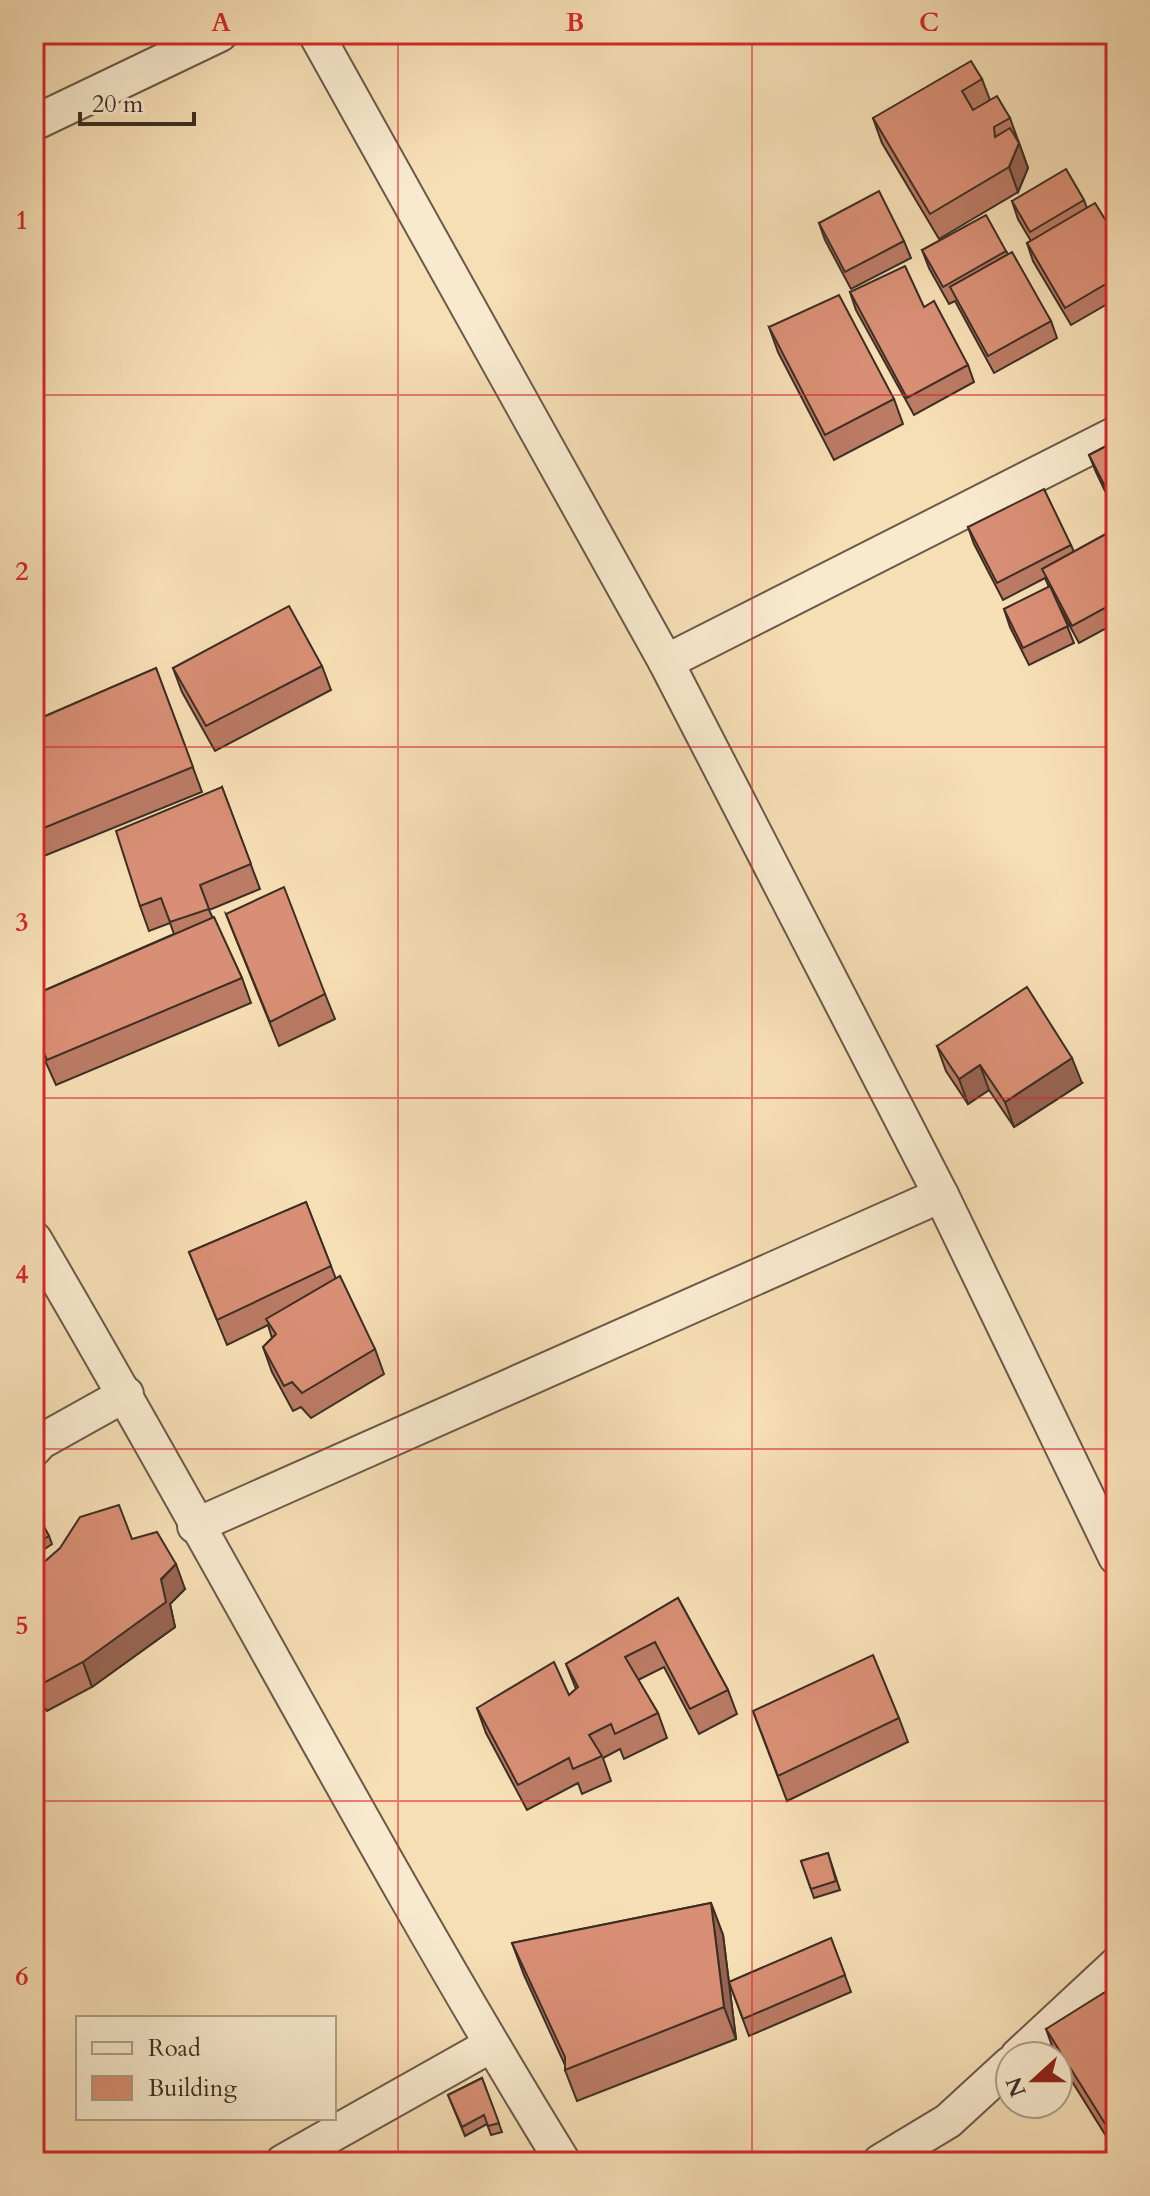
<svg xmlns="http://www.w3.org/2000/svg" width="1150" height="2196" font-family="Cardo,serif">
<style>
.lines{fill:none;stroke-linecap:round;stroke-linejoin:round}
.street-casing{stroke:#6a5a48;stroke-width:38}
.street{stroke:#f9eacf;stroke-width:34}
.wall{fill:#bb7b65;stroke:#3c2e23;stroke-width:2}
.shaded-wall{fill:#986452;stroke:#3c2e23;stroke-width:2}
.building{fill:#d98f75;stroke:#3c2e23;stroke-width:2}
.grid{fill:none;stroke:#d62828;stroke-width:2;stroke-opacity:0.55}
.neatline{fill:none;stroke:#d62828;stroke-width:3}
.grid-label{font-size:26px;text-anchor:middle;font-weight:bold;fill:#d62828}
</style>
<rect width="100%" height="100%" fill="#f6deb5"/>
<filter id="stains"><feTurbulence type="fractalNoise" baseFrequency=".0025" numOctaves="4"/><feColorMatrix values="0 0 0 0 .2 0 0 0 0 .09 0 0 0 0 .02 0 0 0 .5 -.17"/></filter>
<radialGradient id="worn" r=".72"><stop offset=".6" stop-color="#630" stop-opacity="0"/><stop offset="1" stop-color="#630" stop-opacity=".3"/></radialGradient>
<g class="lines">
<defs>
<g id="street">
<path d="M 316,34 L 666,662 L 941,1195 L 1116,1557"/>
<path d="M 34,123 L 220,34"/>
<path d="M 666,662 L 1116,434"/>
<path d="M 34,1239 C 214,1544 377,1860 563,2162"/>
<path d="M 34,1449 L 40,1442 L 126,1394"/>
<path d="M 195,1526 L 941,1195"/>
<path d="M 1018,2056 L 1116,1965"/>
<path d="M 283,2162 L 491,2045"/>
<path d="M 880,2162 L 948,2121 L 1010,2064"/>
</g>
</defs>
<use href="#street" class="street-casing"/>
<use href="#street" class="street"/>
</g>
<g class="wall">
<path d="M 114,34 L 127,34 L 117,40 Z"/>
<path d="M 982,79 L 990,100 L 1010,118 L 1028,168 L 1018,192 L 939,239 L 882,143 L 873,118 Z"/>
<path d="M 1084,200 L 1087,208 L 1116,237 L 1116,299 L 1071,325 L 1033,261 L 1027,243 L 1031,241 L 1018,219 L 1012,201 Z"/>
<path d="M 819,223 L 904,241 L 911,258 L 851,289 L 825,240 Z"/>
<path d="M 922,250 L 1006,251 L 1051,321 L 1057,338 L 994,373 L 955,301 L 949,304 L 929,268 Z"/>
<path d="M 850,292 L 924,307 L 968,365 L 974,382 L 914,415 L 856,310 Z"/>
<path d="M 769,327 L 894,399 L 903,424 L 834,460 L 778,352 Z"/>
<path d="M 1116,441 L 1116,514 L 1096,472 L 1089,455 Z"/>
<path d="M 968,527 L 1071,545 L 1074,552 L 1116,536 L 1116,623 L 1079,643 L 1059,606 L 1074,643 L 1029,665 L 1010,627 L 1004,609 L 1049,587 L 1045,578 L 1003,600 L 974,544 Z"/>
<path d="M 322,666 L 331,690 L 215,751 L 182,692 L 173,668 Z"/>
<path d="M 156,668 L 202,792 L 34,860 L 34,721 Z"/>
<path d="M 222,787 L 260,889 L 209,910 L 242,978 L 251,1003 L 56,1085 L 34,1036 L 34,995 L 174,934 L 170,923 L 149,931 L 140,906 Z"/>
<path d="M 226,914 L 325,994 L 335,1019 L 279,1046 Z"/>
<path d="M 937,1046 L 1082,1083 L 1014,1127 L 989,1090 L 968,1104 L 946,1071 Z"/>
<path d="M 306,1202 L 336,1279 L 375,1349 L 384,1374 L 311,1418 L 301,1407 L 293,1411 L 272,1372 L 263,1347 L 272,1338 L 268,1325 L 227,1345 L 189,1252 Z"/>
<path d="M 34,1510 L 49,1536 L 52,1544 L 34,1556 Z"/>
<path d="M 132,1539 L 185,1589 L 170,1604 L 175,1627 L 92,1687 L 47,1711 L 34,1695 L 34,1571 Z"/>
<path d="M 678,1598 L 728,1690 L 737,1714 L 699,1734 L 664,1667 L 638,1680 L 658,1713 L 667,1738 L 624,1759 L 620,1749 L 603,1758 L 611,1781 L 582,1794 L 578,1783 L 527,1810 L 486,1733 L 477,1708 L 569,1695 L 576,1689 L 566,1664 Z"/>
<path d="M 753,1711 L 899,1718 L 908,1742 L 787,1801 Z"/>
<path d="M 828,1853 L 840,1890 L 814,1898 L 801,1861 Z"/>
<path d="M 711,1903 L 723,1935 L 736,2039 L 577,2101 L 565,2070 L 565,2065 L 524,1975 L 512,1943 Z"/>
<path d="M 831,1938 L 851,1992 L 749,2036 L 729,1982 Z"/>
<path d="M 1116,2007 L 1116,2152 L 1055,2054 L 1046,2029 Z"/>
<path d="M 482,2078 L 502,2132 L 491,2135 L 487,2124 L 465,2136 L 448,2095 Z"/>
</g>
<g class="shaded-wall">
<path d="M 1019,143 L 1028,168 L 1018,192 L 1009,167 Z"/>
<path d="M 1072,1058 L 1082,1083 L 1014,1127 L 1005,1102 Z"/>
<path d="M 980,1065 L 989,1090 L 968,1104 L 959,1079 Z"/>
<path d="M 176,1564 L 185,1589 L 170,1604 L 175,1627 L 92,1687 L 83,1662 Z"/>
<path d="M 711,1903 L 723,1935 L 736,2039 L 724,2007 Z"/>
</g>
<g class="building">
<path d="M 971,61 L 982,79 L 962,91 L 973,110 L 997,96 L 1010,118 L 994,127 L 995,137 L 1010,128 L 1019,143 L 1009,167 L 930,214 L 873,118 Z"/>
<path d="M 1066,169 L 1084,200 L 1030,232 L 1012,201 Z"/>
<path d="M 879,191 L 904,241 L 845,272 L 819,223 Z"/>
<path d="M 1095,203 L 1116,237 L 1116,278 L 1065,308 L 1027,243 Z"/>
<path d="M 986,215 L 1006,251 L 943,287 L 922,250 Z"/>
<path d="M 1012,252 L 1051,321 L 988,356 L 950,287 Z"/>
<path d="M 905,266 L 924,307 L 934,301 L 968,365 L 907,398 L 850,292 Z"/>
<path d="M 839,295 L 894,399 L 825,435 L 769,327 Z"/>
<path d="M 1116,441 L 1116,498 L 1112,500 L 1089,455 Z"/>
<path d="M 1044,489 L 1071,545 L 997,583 L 968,527 Z"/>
<path d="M 1113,530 L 1116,536 L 1116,602 L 1072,626 L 1042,569 Z"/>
<path d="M 1050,586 L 1068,626 L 1023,648 L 1004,609 Z"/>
<path d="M 289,606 L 322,666 L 206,726 L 173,668 Z"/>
<path d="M 156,668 L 193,767 L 34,832 L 34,721 Z"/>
<path d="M 222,787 L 251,864 L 200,885 L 209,909 L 170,922 L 161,898 L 140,906 L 116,831 Z"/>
<path d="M 284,887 L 325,994 L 270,1022 L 226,914 Z"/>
<path d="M 214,917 L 242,978 L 47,1060 L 34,1031 L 34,995 Z"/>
<path d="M 1027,987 L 1072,1058 L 1005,1102 L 980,1065 L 959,1079 L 937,1046 Z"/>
<path d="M 306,1202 L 331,1266 L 217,1320 L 189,1252 Z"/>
<path d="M 340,1276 L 375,1349 L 302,1393 L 292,1382 L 284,1386 L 263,1347 L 276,1334 L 266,1319 Z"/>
<path d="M 119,1505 L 132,1539 L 157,1532 L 176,1564 L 161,1579 L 166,1602 L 83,1662 L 38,1686 L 34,1681 L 34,1571 L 60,1548 L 80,1517 Z"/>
<path d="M 34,1510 L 35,1510 L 49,1536 L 34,1545 Z"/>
<path d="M 678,1598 L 728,1690 L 690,1709 L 655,1642 L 625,1657 L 658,1713 L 615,1734 L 611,1724 L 589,1735 L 602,1756 L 573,1769 L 569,1758 L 518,1785 L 477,1708 L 554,1662 L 569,1695 L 578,1687 L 566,1664 Z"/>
<path d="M 873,1655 L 899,1718 L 778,1776 L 753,1711 Z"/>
<path d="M 828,1853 L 836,1881 L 811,1889 L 801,1861 Z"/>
<path d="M 711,1903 L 724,2007 L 565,2070 L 565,2057 L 512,1943 Z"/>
<path d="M 831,1938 L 845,1975 L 743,2019 L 729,1982 Z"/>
<path d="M 1105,1992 L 1116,2007 L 1116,2137 L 1114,2138 L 1046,2029 Z"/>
<path d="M 482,2078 L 499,2123 L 488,2126 L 484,2115 L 462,2127 L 448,2095 Z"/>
</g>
<path class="grid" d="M 398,34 L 398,2162M 752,34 L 752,2162M 34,395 L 1116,395M 34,747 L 1116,747M 34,1098 L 1116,1098M 34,1449 L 1116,1449M 34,1801 L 1116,1801"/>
<rect width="1150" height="2196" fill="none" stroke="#f6deb5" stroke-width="88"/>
<rect x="76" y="2016" width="260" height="104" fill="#f9eacf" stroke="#ad9f8a" stroke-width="2"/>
<rect x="92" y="2042" width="40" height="12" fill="#f9eacf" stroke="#ad9f8a" stroke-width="2"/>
<text x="148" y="2056" font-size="24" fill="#3c2e23">Road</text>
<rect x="92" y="2076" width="40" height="24" fill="#d98f75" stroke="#ad9f8a" stroke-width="2"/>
<text x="148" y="2096" font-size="24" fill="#3c2e23">Building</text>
<g transform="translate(1034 2080) rotate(249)"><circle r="38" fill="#f9eacf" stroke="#ad9f8a" stroke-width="2"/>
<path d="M0-6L14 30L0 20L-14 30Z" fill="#8f2418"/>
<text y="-12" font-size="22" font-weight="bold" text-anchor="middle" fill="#3c2e23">N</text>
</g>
<path d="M80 112v12h114v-12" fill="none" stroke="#3c2e23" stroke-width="4"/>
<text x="92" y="112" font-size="24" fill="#3c2e23" stroke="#f9eacf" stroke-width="6" paint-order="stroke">20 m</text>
<rect x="44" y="44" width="1062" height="2108" class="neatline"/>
<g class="grid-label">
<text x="221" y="31">A</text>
<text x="575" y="31">B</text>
<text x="929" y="31">C</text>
<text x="22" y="229">1</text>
<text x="22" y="580">2</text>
<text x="22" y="931">3</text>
<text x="22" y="1283">4</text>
<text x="22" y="1634">5</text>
<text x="22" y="1985">6</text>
</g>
<rect width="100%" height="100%" filter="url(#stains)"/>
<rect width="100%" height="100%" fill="url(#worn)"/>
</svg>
